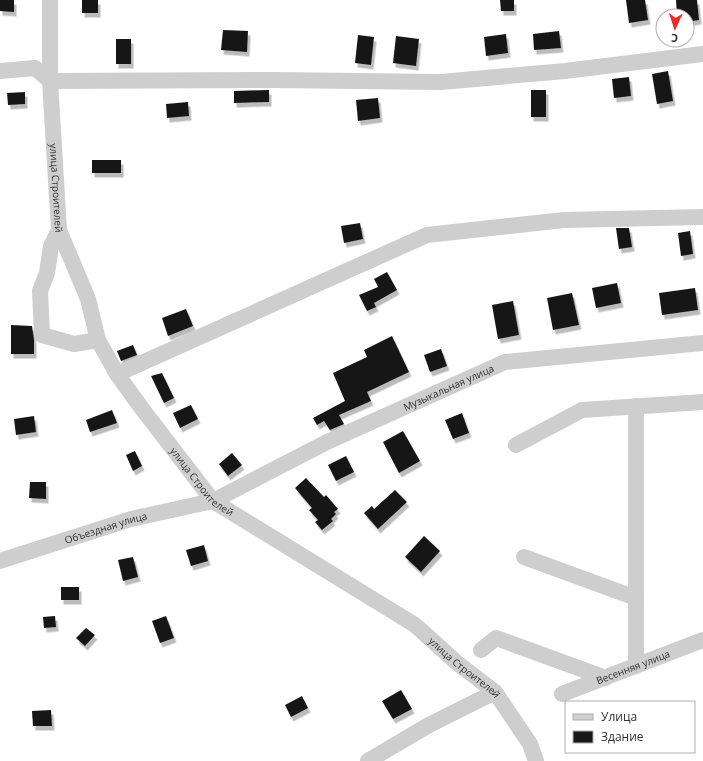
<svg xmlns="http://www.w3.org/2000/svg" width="703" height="761" font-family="'Open Sans',sans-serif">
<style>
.building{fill:#181818;filter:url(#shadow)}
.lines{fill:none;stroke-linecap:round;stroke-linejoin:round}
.minor{stroke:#cecece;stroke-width:16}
.labels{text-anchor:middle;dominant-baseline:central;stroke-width:4;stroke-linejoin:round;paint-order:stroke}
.street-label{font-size:10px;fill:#313131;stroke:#fff}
</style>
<defs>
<filter id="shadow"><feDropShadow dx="2.5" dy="4.5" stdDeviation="0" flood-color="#0004"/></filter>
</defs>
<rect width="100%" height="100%" fill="#fff"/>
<g class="building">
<path d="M 0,0 L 14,0 L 14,12 L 0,11 Z"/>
<rect x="82" y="0" width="16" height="13"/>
<path d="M 500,0 L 514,0 L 514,11 L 501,11 Z"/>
<path d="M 626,0 L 645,0 L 648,20 L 629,23 Z"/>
<path d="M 676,0 L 697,0 L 699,20 L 687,22 L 687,16 L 677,16 Z"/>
<path d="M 223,30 L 248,31 L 247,52 L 221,50 Z"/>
<path d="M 559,31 L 561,48 L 534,50 L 533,34 Z"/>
<path d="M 506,34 L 508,53 L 486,56 L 484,37 Z"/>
<path d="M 358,35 L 374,37 L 371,65 L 355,63 Z"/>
<path d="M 396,36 L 419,39 L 416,66 L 393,63 Z"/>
<rect x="116" y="39" width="15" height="25"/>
<path d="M 668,71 L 673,101 L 657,104 L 652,74 Z"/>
<path d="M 629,77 L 631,96 L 614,98 L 612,79 Z"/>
<path d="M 269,90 L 269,102 L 234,103 L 234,91 Z"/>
<rect x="531" y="90" width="15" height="27"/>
<path d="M 25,92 L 25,104 L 8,105 L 7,93 Z"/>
<path d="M 378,98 L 380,118 L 358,121 L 356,100 Z"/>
<path d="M 188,102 L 189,116 L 167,118 L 166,104 Z"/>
<rect x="92" y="160" width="29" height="13"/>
<path d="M 360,223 L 363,239 L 344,243 L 341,226 Z"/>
<path d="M 616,228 L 629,228 L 632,247 L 619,249 Z"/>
<path d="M 690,231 L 693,254 L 681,256 L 678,233 Z"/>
<path d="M 387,272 L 397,290 L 374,303 L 376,307 L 367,311 L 359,295 L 378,287 L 374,279 Z"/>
<path d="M 617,283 L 621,303 L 596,308 L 592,288 Z"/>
<path d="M 695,288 L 698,310 L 662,315 L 659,293 Z"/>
<path d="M 572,293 L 579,325 L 553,330 L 547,298 Z"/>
<path d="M 513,301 L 519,335 L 498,339 L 492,305 Z"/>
<path d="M 186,309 L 193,326 L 168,336 L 162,318 Z"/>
<path d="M 11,325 L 32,326 L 34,340 L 34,354 L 11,354 Z"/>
<path d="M 392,336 L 409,372 L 367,392 L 371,401 L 339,415 L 344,424 L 330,430 L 324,421 L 317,425 L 313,418 L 345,401 L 333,373 L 367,357 L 364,350 Z"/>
<path d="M 133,345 L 137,355 L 121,361 L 117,351 Z"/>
<path d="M 441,349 L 447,366 L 430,372 L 424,355 Z"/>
<path d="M 162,373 L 174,398 L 164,403 L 151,376 Z"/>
<path d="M 191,405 L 198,419 L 180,428 L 173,413 Z"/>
<path d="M 112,410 L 117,423 L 90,432 L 86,420 Z"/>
<path d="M 462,413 L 469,433 L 453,439 L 445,420 Z"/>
<path d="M 34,416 L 36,432 L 16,435 L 14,419 Z"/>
<path d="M 403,431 L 420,461 L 399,473 L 383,442 Z"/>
<path d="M 135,451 L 142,466 L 133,471 L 126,455 Z"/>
<path d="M 232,453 L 242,465 L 228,476 L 219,464 Z"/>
<path d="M 346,456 L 354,472 L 336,481 L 328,465 Z"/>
<path d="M 306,478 L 324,497 L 326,495 L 338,509 L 334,512 L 336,514 L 331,519 L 333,521 L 322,530 L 315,522 L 318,520 L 309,510 L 312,508 L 295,488 Z"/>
<path d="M 30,482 L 46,482 L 46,499 L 29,498 Z"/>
<path d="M 395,490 L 407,502 L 378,529 L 364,513 L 372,506 L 374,509 Z"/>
<path d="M 424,536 L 440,551 L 421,572 L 405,557 Z"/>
<path d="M 204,545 L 208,561 L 191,566 L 186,550 Z"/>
<path d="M 133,557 L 138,577 L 123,581 L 118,560 Z"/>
<rect x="61" y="587" width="18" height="13"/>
<path d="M 55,616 L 56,627 L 44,628 L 43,617 Z"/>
<path d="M 166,616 L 174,638 L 160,643 L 152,621 Z"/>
<path d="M 86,628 L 95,635 L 85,646 L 76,638 Z"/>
<path d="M 401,690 L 412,709 L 393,719 L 382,701 Z"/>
<path d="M 302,696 L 308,708 L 291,717 L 285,705 Z"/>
<path d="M 51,710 L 52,726 L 33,726 L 32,711 Z"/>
</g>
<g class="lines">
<g class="minor">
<path id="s1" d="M 50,0 L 50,81 L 59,230 L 88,299 L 98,340 L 117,374 L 140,406 L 213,501 L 415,625 L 456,662 L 495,692 L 530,744 L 536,761"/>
<path d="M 0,71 L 35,68 L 50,81 L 275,80 L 441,82 L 565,71 L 703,54"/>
<path d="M 59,230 L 51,246 L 47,273 L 40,291 L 42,335 L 74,344 L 98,340"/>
<path d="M 117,374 L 427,235 L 564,220 L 703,217"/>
<path d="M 636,406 L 636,666"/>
<path d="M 516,445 L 582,410 L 703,402"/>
<path d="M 524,557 L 636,598"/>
<path id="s2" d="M 0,561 L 131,519 L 213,501 L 327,442 L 505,362 L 703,343"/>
<path d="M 481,650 L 496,638 L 606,678"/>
<path id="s3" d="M 562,694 L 703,640"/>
<path d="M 368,761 L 429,725 L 495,692"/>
</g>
</g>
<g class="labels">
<g class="street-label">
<text stroke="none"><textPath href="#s1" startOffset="188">улица Строителей</textPath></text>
<text stroke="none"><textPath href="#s2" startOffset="483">Музыкальная улица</textPath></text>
<text stroke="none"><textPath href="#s1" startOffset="524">улица Строителей</textPath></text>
<text stroke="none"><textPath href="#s2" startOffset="111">Объездная улица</textPath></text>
<text stroke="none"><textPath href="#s3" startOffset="76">Весенняя улица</textPath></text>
<text stroke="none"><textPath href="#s1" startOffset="848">улица Строителей</textPath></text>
</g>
</g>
<rect x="565" y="701" width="130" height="52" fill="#ffffff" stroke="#adadad"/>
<rect x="573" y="714" width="20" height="6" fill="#cecece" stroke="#adadad"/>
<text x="601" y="721" font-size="12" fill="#313131">Улица</text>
<rect x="573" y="731" width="20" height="12" fill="#181818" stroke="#adadad"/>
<text x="601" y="741" font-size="12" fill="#313131">Здание</text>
<g transform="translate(675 28) rotate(183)"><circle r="19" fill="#ffffff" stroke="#adadad"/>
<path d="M0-3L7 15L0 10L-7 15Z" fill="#f52a26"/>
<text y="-6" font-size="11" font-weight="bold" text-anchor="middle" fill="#313131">С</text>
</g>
</svg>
